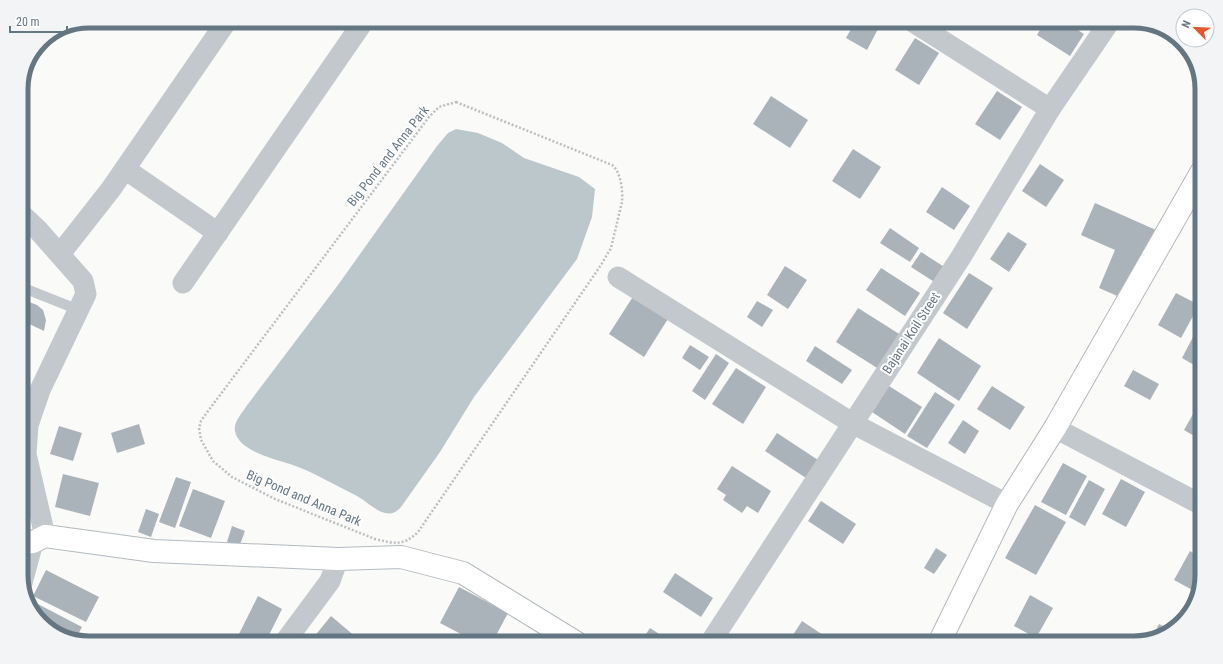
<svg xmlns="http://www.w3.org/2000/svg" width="1223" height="664" font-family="'Roboto Condensed',sans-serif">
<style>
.water{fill:#bbc7cb}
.building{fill:#aab3b9}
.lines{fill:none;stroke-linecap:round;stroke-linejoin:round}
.secondary-casing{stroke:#b3babf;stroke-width:24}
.path{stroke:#bbbfc2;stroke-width:2.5;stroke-dasharray:2 2;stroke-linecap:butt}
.lane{stroke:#c3c8cc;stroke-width:10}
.street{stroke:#c3c8cc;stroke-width:21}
.secondary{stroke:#fff;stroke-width:22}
.labels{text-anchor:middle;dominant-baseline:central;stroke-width:4;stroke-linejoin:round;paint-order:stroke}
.street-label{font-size:13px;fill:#657683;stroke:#fff}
.rim{fill:none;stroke:#657683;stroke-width:5}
</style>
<rect width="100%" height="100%" fill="#fafaf8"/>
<path class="water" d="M 456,129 L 478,133 L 502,143 L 524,158 L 579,177 L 595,189 L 592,217 L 577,259 L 474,397 L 440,452 L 401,507 C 387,524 370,503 357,496 C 346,490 335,485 324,479 C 313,473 302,468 290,464 C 275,459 238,451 235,431 C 233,422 243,412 248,404 L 338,285 L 437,146 L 448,133 Z"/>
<g class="building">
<path d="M 1045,21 L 1064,21 L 1084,34 L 1070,56 L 1037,35 Z"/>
<path d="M 855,22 L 872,22 L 879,27 L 867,50 L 846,38 Z"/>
<path d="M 915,38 L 939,53 L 919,85 L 895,70 Z"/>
<path d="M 997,91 L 1022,107 L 1000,140 L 975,124 Z"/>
<path d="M 771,96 L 808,120 L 790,148 L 753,124 Z"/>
<path d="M 853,149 L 881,167 L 860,199 L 832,181 Z"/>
<path d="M 1040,164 L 1064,180 L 1046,207 L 1022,191 Z"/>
<path d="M 942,187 L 970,206 L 954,230 L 926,212 Z"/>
<path d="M 1095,203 L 1156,230 L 1122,298 L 1099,288 L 1115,250 L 1081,235 Z"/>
<path d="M 890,228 L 919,248 L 910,262 L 880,243 Z"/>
<path d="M 1008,232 L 1027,244 L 1009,272 L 990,259 Z"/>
<path d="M 921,252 L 946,268 L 936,283 L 911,267 Z"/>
<path d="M 785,266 L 807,280 L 788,309 L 767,295 Z"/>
<path d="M 881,268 L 920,293 L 905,316 L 866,290 Z"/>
<path d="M 969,273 L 993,288 L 967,329 L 943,313 Z"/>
<path d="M 636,292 L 671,314 L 644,357 L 609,334 Z"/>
<path d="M 1176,293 L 1199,305 L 1181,338 L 1158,325 Z"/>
<path d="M 757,301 L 773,310 L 762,327 L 747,317 Z"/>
<path d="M 29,302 L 37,305 L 43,310 L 46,320 L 44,331 L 21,320 Z"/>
<path d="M 858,308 L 904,337 L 882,371 L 836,342 Z"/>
<path d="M 1194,335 L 1202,339 L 1201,369 L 1182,358 Z"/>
<path d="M 939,338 L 981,366 L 959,401 L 917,373 Z"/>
<path d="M 690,345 L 709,357 L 700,370 L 682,358 Z"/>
<path d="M 815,346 L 852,370 L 842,384 L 806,361 Z"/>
<path d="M 716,354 L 729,363 L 705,400 L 692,391 Z"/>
<path d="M 736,368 L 766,387 L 743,424 L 712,404 Z"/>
<path d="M 1133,370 L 1159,384 L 1150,400 L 1124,386 Z"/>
<path d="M 889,386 L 922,407 L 905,434 L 872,412 Z"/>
<path d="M 992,386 L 1025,407 L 1010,430 L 977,409 Z"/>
<path d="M 935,392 L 955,405 L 927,448 L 907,436 Z"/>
<path d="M 1193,414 L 1202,419 L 1202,425 L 1196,437 L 1184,430 Z"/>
<path d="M 963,420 L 979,431 L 965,454 L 948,443 Z"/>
<path d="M 139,424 L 145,444 L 117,453 L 111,433 Z"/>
<path d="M 59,426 L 82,433 L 73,461 L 50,454 Z"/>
<path d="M 777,433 L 818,460 L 806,478 L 765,451 Z"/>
<path d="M 1063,463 L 1087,476 L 1066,515 L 1041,502 Z"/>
<path d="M 732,466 L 771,491 L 758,513 L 747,506 L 742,513 L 723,500 L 726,495 L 717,489 Z"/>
<path d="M 63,474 L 99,483 L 90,516 L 55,507 Z"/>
<path d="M 176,477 L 191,482 L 175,528 L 159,522 Z"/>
<path d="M 1121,479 L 1145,492 L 1126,527 L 1102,514 Z"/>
<path d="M 1089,480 L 1105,489 L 1085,526 L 1069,517 Z"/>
<path d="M 193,489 L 225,501 L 211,538 L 179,526 Z"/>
<path d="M 821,501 L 856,524 L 843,544 L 808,521 Z"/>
<path d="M 1035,505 L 1066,522 L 1036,575 L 1005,558 Z"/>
<path d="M 146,509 L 159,514 L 151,537 L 138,532 Z"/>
<path d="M 232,526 L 245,531 L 239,547 L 227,542 Z"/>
<path d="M 936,548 L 947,555 L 934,574 L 924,568 Z"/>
<path d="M 1190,551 L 1202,558 L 1202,575 L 1198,593 L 1174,580 Z"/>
<path d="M 46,570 L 99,597 L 86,622 L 33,596 Z"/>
<path d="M 675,573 L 713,598 L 701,617 L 663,592 Z"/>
<path d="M 459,587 L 508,613 L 492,643 L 478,643 L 440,623 Z"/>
<path d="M 1030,595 L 1053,608 L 1036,638 L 1014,626 Z"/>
<path d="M 258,596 L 282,609 L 265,643 L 236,643 L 235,642 Z"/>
<path d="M 32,601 L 82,627 L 75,640 L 59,636 L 33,613 L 30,605 Z"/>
<path d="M 331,616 L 357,638 L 353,643 L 309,643 Z"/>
<path d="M 802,621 L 835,643 L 793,643 L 789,641 Z"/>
<path d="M 1159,624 L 1171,630 L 1168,634 L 1152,638 Z"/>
<path d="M 650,628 L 673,643 L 640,643 Z"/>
</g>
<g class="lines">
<defs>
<g id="secondary">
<path d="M 21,543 L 33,542 L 45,536 L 154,551 L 338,559 L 401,557 L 463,573 L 577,643"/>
<path d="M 939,643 L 1007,504 L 1055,428 L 1202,171"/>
</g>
</defs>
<use href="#secondary" class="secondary-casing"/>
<path class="path" d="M 456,102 L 612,165 C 621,172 623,191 622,202 L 611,248 L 601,265 L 418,532 C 403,547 393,543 375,539 L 275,499 L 232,477 L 213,461 L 201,440 L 199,428 L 201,421 L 208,411 L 429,117 L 439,107 Z"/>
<path class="lane" d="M 21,287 L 79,310"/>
<g class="street">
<path d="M 913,22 L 1050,109"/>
<path d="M 125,169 L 218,233"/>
<path d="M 21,214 L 38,230 L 83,281 L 86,294 L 40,390 L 28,425 L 26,454 L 45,536"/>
<path d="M 60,254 L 111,189 L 224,25"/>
<path d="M 618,277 L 852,423 L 1007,504"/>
<path d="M 183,283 L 361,25"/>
<path d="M 1055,428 L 1202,505"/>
<path d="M 22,583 L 33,542"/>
<path d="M 284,643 L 330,581 L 338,559"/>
<path d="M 710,643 L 961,257 L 1050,109 L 1110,21"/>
</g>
<use href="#secondary" class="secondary"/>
</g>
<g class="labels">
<g class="street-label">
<text transform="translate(388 156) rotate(-52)">Big Pond and Anna Park</text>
<text transform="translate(911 333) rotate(-57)">Bajanai Koil Street</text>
<text transform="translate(304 498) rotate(23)">Big Pond and Anna Park</text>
</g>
</g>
<path d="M0 0H1223V664H0ZM89 28H1134A61 61 0 0 1 1195 89V575A61 61 0 0 1 1134 636H89A61 61 0 0 1 28 575V89A61 61 0 0 1 89 28Z" fill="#f3f4f5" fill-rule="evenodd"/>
<path class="rim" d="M89 28H1134A61 61 0 0 1 1195 89V575A61 61 0 0 1 1134 636H89A61 61 0 0 1 28 575V89A61 61 0 0 1 89 28Z"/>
<g transform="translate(1195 28) rotate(294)"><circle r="19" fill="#ffffff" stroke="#c1c8cd"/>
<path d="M0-3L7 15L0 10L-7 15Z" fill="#e4572e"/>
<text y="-6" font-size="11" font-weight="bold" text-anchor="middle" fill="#657683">N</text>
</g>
<path d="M10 26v6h57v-6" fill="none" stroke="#657683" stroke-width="2"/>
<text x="16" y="26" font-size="12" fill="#657683" stroke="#ffffff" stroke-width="3" paint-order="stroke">20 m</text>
</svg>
